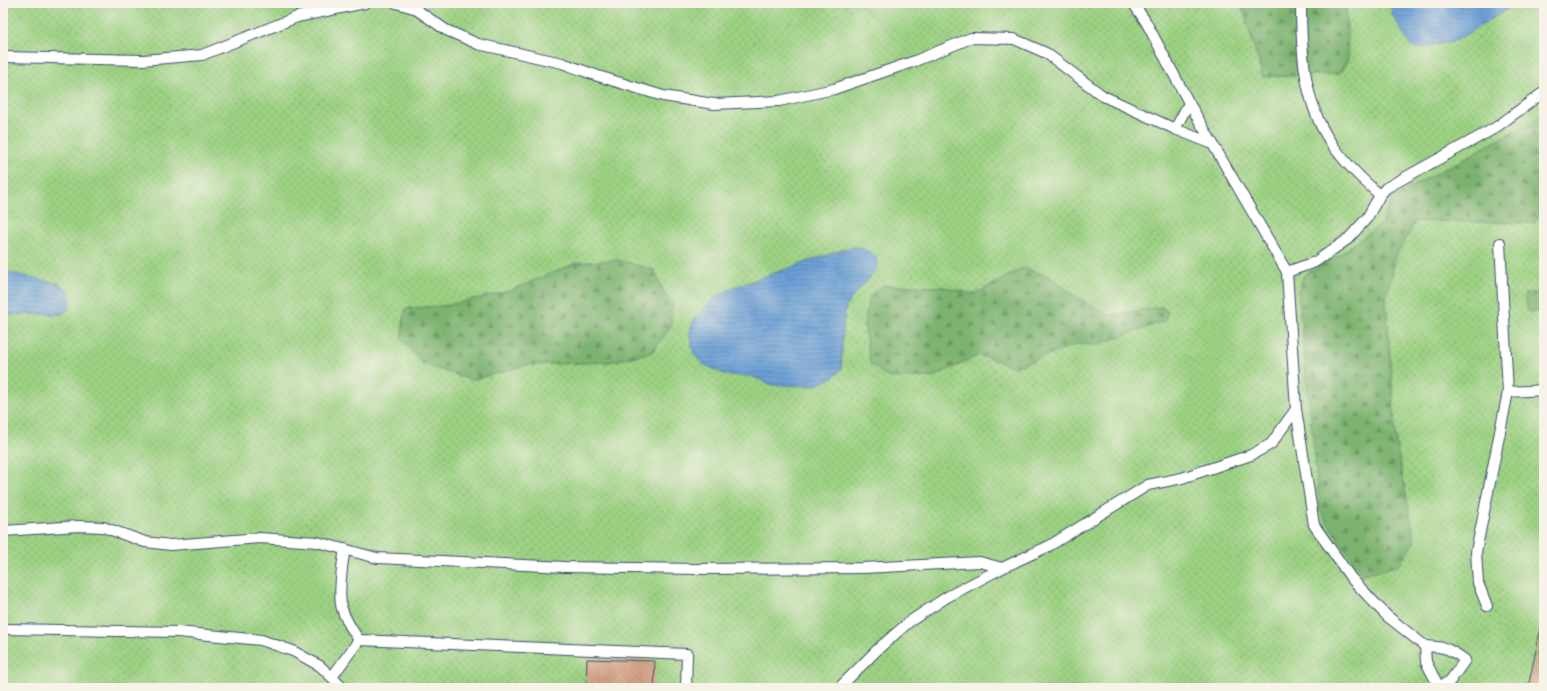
<svg xmlns="http://www.w3.org/2000/svg" width="1547" height="691" font-family="'Playpen Sans',sans-serif">
<style>
.grass{fill:url(#grass-dots);stroke:#5c8070}
.forest{fill:url(#forest-firs);stroke:#4c7167}
.water{fill:url(#water-rules);stroke:#42679a}
.building{fill:url(#building-back-hatch)}
.lines{fill:none;stroke-linecap:round;stroke-linejoin:round}
.lane-casing{stroke:#3b4a6d;stroke-width:12}
.lane{stroke:#fff;stroke-width:10}
</style>
<defs>
<pattern id="grass-dots" width="8" height="8" patternUnits="userSpaceOnUse"><rect width="8" height="8" fill="#9cd182"/><path d="M2 2h.1M6 6h.1" fill="none" stroke="#7eaa6e" stroke-width="1.8" stroke-linecap="round"/></pattern>
<pattern id="forest-firs" width="22" height="20" patternUnits="userSpaceOnUse"><rect width="22" height="20" fill="#7db370"/><path d="M5 1l3.5 6h-7zM16 11l3.5 6h-7z" fill="#66925f"/></pattern>
<pattern id="water-rules" width="6" height="5" patternUnits="userSpaceOnUse"><rect width="6" height="5" fill="#699fd6"/><path d="M0 2.5h6" fill="none" stroke="#5682b1"/></pattern>
<pattern id="building-back-hatch" width="6" height="6" patternUnits="userSpaceOnUse"><rect width="6" height="6" fill="#d39f81"/><path d="M-1 5l2 2M0 0l6 6M5-1l2 2" fill="none" stroke="#aa826d"/></pattern>
</defs>
<rect width="100%" height="100%" fill="#f7f3e8"/>
<filter id="ink" filterUnits="userSpaceOnUse"><feTurbulence type="fractalNoise" baseFrequency=".025" numOctaves="2"/><feDisplacementMap in="SourceGraphic" scale="8" xChannelSelector="R" yChannelSelector="G"/><feConvolveMatrix kernelMatrix="1 2 1 2 8 2 1 2 1" color-interpolation-filters="sRGB"/></filter>
<filter id="wash" filterUnits="userSpaceOnUse"><feTurbulence type="fractalNoise" baseFrequency=".012" numOctaves="4" result="noise"/><feDisplacementMap in="SourceGraphic" scale="16" xChannelSelector="R" yChannelSelector="G"/><feGaussianBlur stdDeviation="0.9" result="paint"/><feColorMatrix in="noise" values="0 0 0 0 0 0 0 0 0 0 0 0 0 0 0 0 0 1.4 0 .05"/><feComposite in="paint" operator="in"/></filter>
<g filter="url(#wash)">
<rect width="100%" height="100%" fill="#f1e0c3"/>
<rect class="grass" x="3" y="3" width="1541" height="685"/>
<g class="forest">
<path d="M 1241,3 L 1346,3 L 1348,59 L 1339,74 L 1263,77 Z"/>
<path d="M 1544,115 L 1544,199 L 1535,223 L 1416,221 L 1397,254 L 1386,298 L 1396,442 L 1415,541 L 1398,566 L 1362,574 L 1320,511 L 1298,292 L 1304,275 L 1341,254 L 1383,222 L 1393,197 Z"/>
<path d="M 618,260 L 654,270 L 664,293 L 672,302 L 671,326 L 652,352 L 610,362 L 527,365 L 472,380 L 423,364 L 401,339 L 405,309 L 449,305 L 509,291 L 576,263 Z"/>
<path d="M 1023,268 L 1048,276 L 1080,299 L 1109,315 L 1161,307 L 1168,312 L 1164,321 L 1097,345 L 1077,344 L 1015,367 L 979,355 L 933,377 L 889,378 L 870,364 L 864,325 L 870,296 L 883,285 L 944,287 L 975,294 Z"/>
<path d="M 1544,292 L 1544,311 L 1528,312 L 1524,293 Z"/>
</g>
<g class="water">
<path d="M 1390,3 L 1517,3 L 1457,40 L 1421,48 L 1411,47 L 1392,14 Z"/>
<path d="M 858,247 C 905,261 851,288 846,308 C 841,328 843,349 841,370 L 830,379 L 814,386 L 773,385 L 751,376 L 726,375 L 703,364 L 694,354 L 689,332 L 695,318 L 717,296 L 732,288 L 844,249 Z"/>
<path d="M 3,271 L 59,284 L 68,290 L 71,303 L 69,308 L 62,314 L 3,315 Z"/>
</g>
<g id="blocks">
<g class="building">
<path d="M 1543,617 L 1544,688 L 1528,688 Z"/>
<path d="M 587,659 L 655,661 L 654,688 L 586,688 Z"/>
</g>
</g>
</g>
<g filter="url(#ink)">
<use href="#blocks" fill-opacity="0" stroke="#3b4a6d" stroke-width="1"/>
<g class="lines">
<defs>
<g id="lane">
<path d="M 396,3 L 414,8 L 446,30 L 478,44 L 562,63 L 598,76 L 663,96 L 714,104 L 779,101 L 834,89 L 915,61 L 971,38 L 1014,39 L 1046,53 L 1103,96 L 1175,129 L 1213,144"/>
<path d="M 1133,3 L 1146,22 L 1189,103 L 1287,272"/>
<path d="M 1301,3 C 1301,54 1304,110 1337,151 C 1349,167 1365,182 1380,195"/>
<path d="M 3,57 L 143,60 L 202,55 L 297,17 L 365,3"/>
<path d="M 1175,129 L 1189,103"/>
<path d="M 1508,392 L 1544,390"/>
<path d="M 3,531 L 79,526 L 103,527 L 145,542 L 171,545 L 260,538 L 317,542 L 377,558 L 565,567 L 696,569 L 863,568 L 980,562 L 1002,568"/>
<path d="M 345,549 C 342,564 338,596 342,609 C 346,621 352,630 359,640 L 687,654 L 686,688"/>
<path d="M 1487,606 L 1478,583 L 1476,552 L 1508,392 L 1500,243"/>
<path d="M 3,629 L 178,632 L 261,640 L 293,651 L 320,666 L 343,688"/>
<path d="M 1425,646 L 1387,616 L 1351,578 L 1314,525 L 1296,409 L 1287,272 L 1315,262 L 1348,239 L 1367,218 L 1380,195 L 1386,188 L 1495,128 L 1544,92"/>
<path d="M 1425,646 C 1445,647 1449,648 1465,660 L 1450,681 L 1439,687 L 1426,662 Z"/>
<path d="M 332,677 L 359,640"/>
<path d="M 839,688 L 878,649 L 909,622 L 947,597 L 1002,568 L 1049,546 L 1148,485 L 1182,478 L 1251,455 L 1271,444 L 1296,409"/>
</g>
</defs>
<use href="#lane" class="lane-casing"/>
<use href="#lane" class="lane"/>
</g>
</g>
<rect width="1547" height="691" fill="none" stroke="#f7f3e8" stroke-width="16"/>
</svg>
